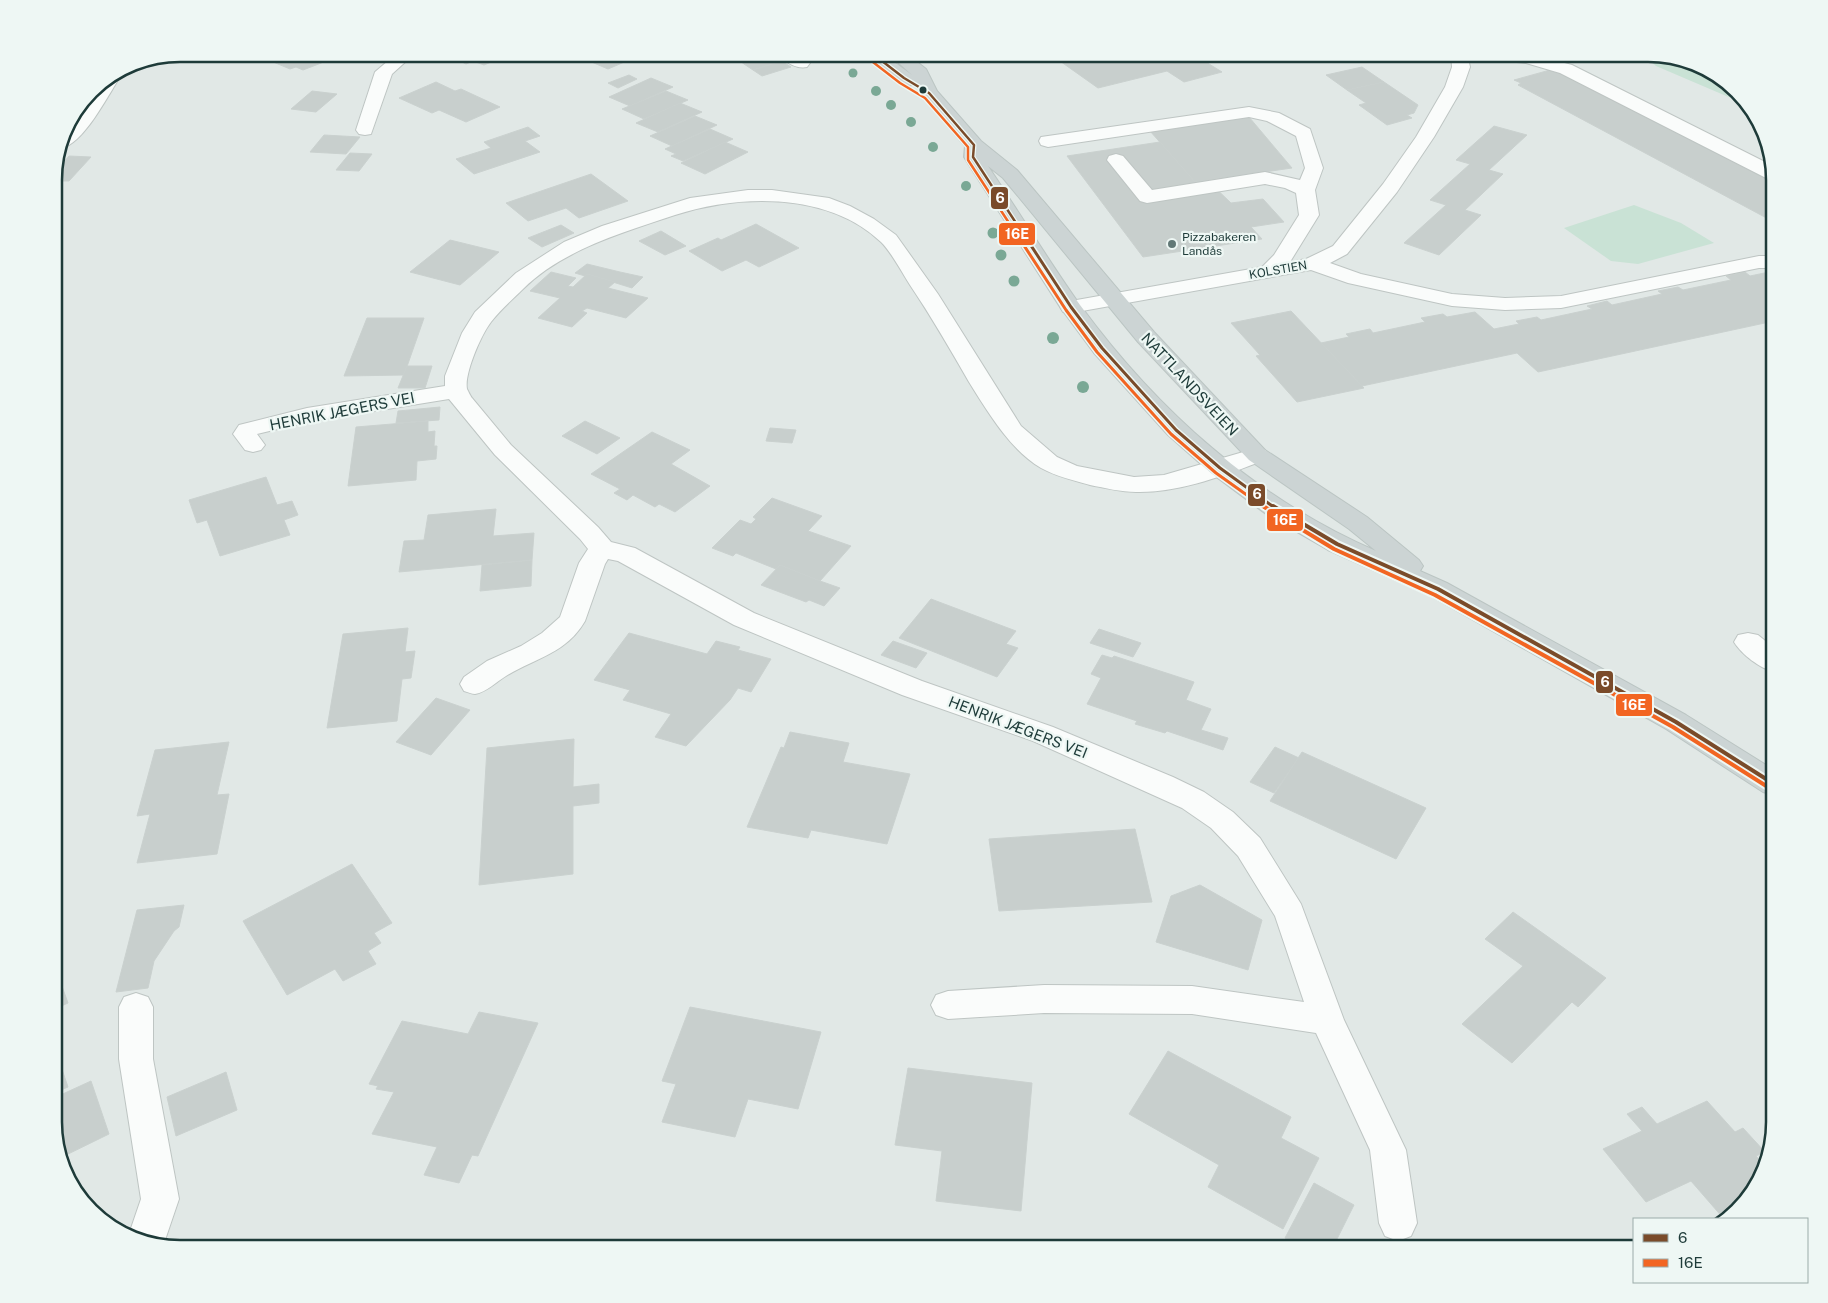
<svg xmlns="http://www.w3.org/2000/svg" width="1828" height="1303" font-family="'Public Sans',sans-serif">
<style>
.green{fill:#c9e2d5}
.building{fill:#c8cfcd;stroke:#cad1cf}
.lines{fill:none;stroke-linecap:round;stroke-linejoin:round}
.minor-casing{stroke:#bec5c3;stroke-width:2}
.major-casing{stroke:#bbc5c3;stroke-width:2}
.minor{fill:#fafcfb;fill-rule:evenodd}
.major{fill:#ccd4d4;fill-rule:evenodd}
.bus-1-far2-casing{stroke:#eef7f4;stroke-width:5}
.bus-1-far1-casing{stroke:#eef7f4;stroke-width:6}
.bus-1-casing{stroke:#eef7f4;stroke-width:8}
.bus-2-far2-casing{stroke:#eef7f4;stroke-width:5}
.bus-2-far1-casing{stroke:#eef7f4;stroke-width:6}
.bus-2-casing{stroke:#eef7f4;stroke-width:8}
.bus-1-far2{stroke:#7a4b2a;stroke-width:2.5}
.bus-1-far1{stroke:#7a4b2a;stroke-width:3}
.bus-1{stroke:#7a4b2a;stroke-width:4}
.bus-2-far2{stroke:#f26522;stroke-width:2.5}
.bus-2-far1{stroke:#f26522;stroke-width:3}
.bus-2{stroke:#f26522;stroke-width:4}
.tree{fill:#7aa895}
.bus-dot{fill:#1e3b39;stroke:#eef7f4;stroke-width:2}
.poi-dot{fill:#627876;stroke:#eef7f4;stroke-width:2}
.labels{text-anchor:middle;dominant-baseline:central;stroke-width:4.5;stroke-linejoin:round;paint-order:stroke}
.far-poi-label{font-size:12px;fill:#1e3b39;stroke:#eef7f4;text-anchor:start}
.far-street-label{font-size:12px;fill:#1e3b39;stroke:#eef7f4}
.street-label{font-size:15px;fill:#1e3b39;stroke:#eef7f4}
.rim{fill:none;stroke:#1e3b39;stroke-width:2.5}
.line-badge{stroke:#eef7f4;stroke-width:2}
.badge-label{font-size:14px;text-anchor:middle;font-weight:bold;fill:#fff}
</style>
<rect width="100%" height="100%" fill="#e1e8e6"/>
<g class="green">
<path d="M 1643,54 L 1688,60 L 1725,80 L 1745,104 L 1656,66 Z"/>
<path d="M 1634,205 L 1681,223 L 1714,243 L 1638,264 L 1611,261 L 1564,228 Z"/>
</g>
<g class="building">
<path d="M 254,54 L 329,54 L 322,57 L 329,60 L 303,70 L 296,67 L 290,69 Z"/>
<path d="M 457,54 L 520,54 L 505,60 L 501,58 L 484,65 L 473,61 L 466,64 L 458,60 L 465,57 Z"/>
<path d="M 601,54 L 643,54 L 608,69 L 587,60 Z"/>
<path d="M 752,54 L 770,54 L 773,55 L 744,64 L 736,58 Z"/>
<path d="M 1050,54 L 1193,54 L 1222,72 L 1184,82 L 1167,71 L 1098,88 Z"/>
<path d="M 1413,54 L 1434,54 L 1425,61 L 1410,57 Z"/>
<path d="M 773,55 L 782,61 L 753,70 L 744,64 Z"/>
<path d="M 782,61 L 791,67 L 762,76 L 753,70 Z"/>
<path d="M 1362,67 L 1384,82 L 1347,90 L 1326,75 Z"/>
<path d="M 1550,70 L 1557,73 L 1561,72 L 1774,183 L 1774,222 L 1518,85 L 1521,83 L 1514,80 Z"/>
<path d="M 629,75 L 637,79 L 618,88 L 608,83 Z"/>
<path d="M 651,78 L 673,87 L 630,106 L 609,97 Z"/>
<path d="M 436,82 L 455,91 L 461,89 L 500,107 L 466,122 L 439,110 L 432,113 L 399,98 Z"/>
<path d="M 1384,82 L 1418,105 L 1414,113 L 1407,115 L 1412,118 L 1387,125 L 1359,105 L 1366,103 L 1347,90 Z"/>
<path d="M 312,91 L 337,94 L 316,112 L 291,109 Z"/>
<path d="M 666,91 L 688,100 L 644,119 L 622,109 Z"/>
<path d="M 680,103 L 702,112 L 658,132 L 636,123 Z"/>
<path d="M 695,116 L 717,125 L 672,146 L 650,136 Z"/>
<path d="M 1249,117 L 1292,168 L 1195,182 L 1150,131 Z"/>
<path d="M 1494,126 L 1527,135 L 1489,170 L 1503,174 L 1465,210 L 1481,215 L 1439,255 L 1404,243 L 1446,205 L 1430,200 L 1470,164 L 1456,160 Z"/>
<path d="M 528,127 L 540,136 L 525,141 L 540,152 L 474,174 L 456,159 L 491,148 L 484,142 Z"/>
<path d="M 710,129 L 733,139 L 683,161 L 671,156 L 676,154 L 665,149 Z"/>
<path d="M 324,135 L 360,137 L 346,154 L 310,152 Z"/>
<path d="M 725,142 L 748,152 L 705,174 L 681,163 Z"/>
<path d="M 1160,142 L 1195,182 L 1207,180 L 1231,203 L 1263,199 L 1284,222 L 1251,227 L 1262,239 L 1143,257 L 1067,156 Z"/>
<path d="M 350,153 L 372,154 L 359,171 L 336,170 Z"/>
<path d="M 69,156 L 91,157 L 69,181 L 54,181 L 54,173 Z"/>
<path d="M 591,174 L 628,201 L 579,218 L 566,208 L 528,221 L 506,203 Z"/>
<path d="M 756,224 L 799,248 L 759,267 L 746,260 L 722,271 L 689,251 L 718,238 L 721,240 Z"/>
<path d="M 561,225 L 574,233 L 542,247 L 528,238 Z"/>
<path d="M 661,231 L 686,246 L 665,255 L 639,241 Z"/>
<path d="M 450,240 L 499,252 L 460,285 L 410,272 Z"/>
<path d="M 587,264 L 620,272 L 643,277 L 632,288 L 587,274 L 585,276 L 575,273 Z"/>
<path d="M 1774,271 L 1774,321 L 1538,372 L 1517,353 L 1362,386 L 1321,343 L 1349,337 L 1346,334 L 1370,329 L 1373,333 L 1425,322 L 1421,318 L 1443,314 L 1447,317 L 1475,312 L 1494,329 L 1519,324 L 1516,321 L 1537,317 L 1541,320 L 1592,309 L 1587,306 L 1607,301 L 1612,305 L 1662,294 L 1658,291 L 1678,287 L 1683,290 L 1731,280 L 1726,276 L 1745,272 L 1750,276 Z"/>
<path d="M 551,272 L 576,278 L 568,286 L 573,287 L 587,274 L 615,282 L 608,288 L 648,298 L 626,318 L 587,308 L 582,311 L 587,313 L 572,327 L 538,318 L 560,298 L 530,291 Z"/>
<path d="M 1291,311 L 1362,386 L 1364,388 L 1297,402 L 1256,356 L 1260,355 L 1231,323 Z"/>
<path d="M 367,318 L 424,318 L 404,375 L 344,376 Z"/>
<path d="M 407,366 L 432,366 L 425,388 L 398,388 Z"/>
<path d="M 440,407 L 439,420 L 396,423 L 398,411 Z"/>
<path d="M 428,421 L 428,432 L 435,431 L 434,446 L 437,446 L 436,459 L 417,461 L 416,480 L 348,486 L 356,427 Z"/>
<path d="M 585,421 L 620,438 L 597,454 L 562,436 Z"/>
<path d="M 770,428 L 796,430 L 792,443 L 766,441 Z"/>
<path d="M 652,432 L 690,450 L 671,464 L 710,486 L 675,512 L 659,504 L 655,507 L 633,495 L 627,500 L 614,493 L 620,489 L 591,474 Z"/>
<path d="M 266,477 L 277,505 L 292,501 L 298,515 L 284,520 L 290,535 L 220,556 L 207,520 L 197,523 L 189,500 Z"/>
<path d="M 772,498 L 822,516 L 808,531 L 851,546 L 820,581 L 780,565 L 776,569 L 736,553 L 733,556 L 712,548 L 740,520 L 751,524 L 756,519 L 753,517 Z"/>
<path d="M 496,509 L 493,536 L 534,533 L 532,560 L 399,572 L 404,541 L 424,540 L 428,515 Z"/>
<path d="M 532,560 L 531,586 L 480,591 L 482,565 Z"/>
<path d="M 780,565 L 820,581 L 840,588 L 824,606 L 809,600 L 806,602 L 761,585 Z"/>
<path d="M 931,599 L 1016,631 L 1006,644 L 1018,648 L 997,677 L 899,638 Z"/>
<path d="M 408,628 L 405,652 L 415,651 L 411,678 L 402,679 L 397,721 L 327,728 L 343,634 Z"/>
<path d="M 1099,629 L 1141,643 L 1133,657 L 1090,643 Z"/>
<path d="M 629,633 L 707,654 L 716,641 L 740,647 L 738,650 L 771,659 L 751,692 L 738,688 L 730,700 L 686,746 L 655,737 L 671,714 L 623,700 L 630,690 L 594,680 Z"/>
<path d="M 893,641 L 927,653 L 916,668 L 881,655 Z"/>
<path d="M 1102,655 L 1112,658 L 1114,656 L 1194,682 L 1186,700 L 1211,709 L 1201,730 L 1228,738 L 1223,750 L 1167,731 L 1165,733 L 1135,724 L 1137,721 L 1087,704 L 1101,678 L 1091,674 Z"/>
<path d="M 436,698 L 470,710 L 431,755 L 396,742 Z"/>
<path d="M 790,732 L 849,743 L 843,762 L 910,774 L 887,844 L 811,830 L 808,838 L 747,827 L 781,747 L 784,748 Z"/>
<path d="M 574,739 L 573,787 L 599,784 L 599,803 L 573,806 L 573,874 L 479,885 L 487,748 Z"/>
<path d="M 229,742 L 217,795 L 229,794 L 217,854 L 137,863 L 150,814 L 137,816 L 155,750 Z"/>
<path d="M 1275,747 L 1299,758 L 1274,793 L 1250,782 Z"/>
<path d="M 1302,752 L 1426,808 L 1396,859 L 1270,801 Z"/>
<path d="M 1135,829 L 1152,902 L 999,911 L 989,839 Z"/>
<path d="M 352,864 L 392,923 L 374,933 L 381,943 L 368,951 L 376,964 L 343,981 L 335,969 L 287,995 L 243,921 Z"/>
<path d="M 1200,885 L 1262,920 L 1248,970 L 1156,942 L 1171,896 Z"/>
<path d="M 184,905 L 179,927 L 174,931 L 154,961 L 148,988 L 116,992 L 137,910 Z"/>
<path d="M 1513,912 L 1606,978 L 1578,1007 L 1572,1002 L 1512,1063 L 1462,1024 L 1523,966 L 1485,939 Z"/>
<path d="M 54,964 L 68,1003 L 57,1008 L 59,1014 L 54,1016 Z"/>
<path d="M 690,1007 L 821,1032 L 798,1109 L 748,1099 L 735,1137 L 662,1122 L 676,1084 L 662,1081 Z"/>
<path d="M 479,1012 L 538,1023 L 478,1156 L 472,1155 L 459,1183 L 424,1175 L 437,1147 L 372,1134 L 394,1092 L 376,1089 L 378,1086 L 369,1084 L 402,1021 L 468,1034 Z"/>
<path d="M 54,1046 L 68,1087 L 54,1093 Z"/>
<path d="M 1168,1051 L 1291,1117 L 1281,1138 L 1319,1158 L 1283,1229 L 1208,1187 L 1219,1165 L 1129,1114 Z"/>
<path d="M 908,1068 L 1032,1083 L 1021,1211 L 936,1201 L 942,1151 L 895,1145 Z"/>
<path d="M 226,1072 L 237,1110 L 176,1136 L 167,1097 Z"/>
<path d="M 91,1081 L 109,1134 L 62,1157 L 54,1131 L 54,1098 Z"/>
<path d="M 1707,1101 L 1735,1132 L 1743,1128 L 1765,1152 L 1756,1156 L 1766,1167 L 1748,1200 L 1724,1219 L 1691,1181 L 1646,1202 L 1603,1149 L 1642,1131 L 1627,1114 L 1642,1107 L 1657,1124 Z"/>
<path d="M 1314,1183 L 1354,1205 L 1332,1249 L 1305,1249 L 1285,1238 Z"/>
</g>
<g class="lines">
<defs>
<g id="minor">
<path d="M 396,54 L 414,54 L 392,74 L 371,134 L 365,135 L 359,134 L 356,130 L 375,72 Z"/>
<path d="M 780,54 L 799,54 L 810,63 L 807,67 C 797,69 785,63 780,54 Z"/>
<path d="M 1451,54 L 1467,54 L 1470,67 L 1463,87 L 1434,137 L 1397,192 L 1347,254 L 1330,263 L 1361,274 L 1452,294 L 1505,298 L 1561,296 L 1759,256 L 1774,256 L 1774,268 L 1759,268 L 1561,308 L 1505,310 L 1452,306 L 1348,283 L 1311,270 L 1071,313 L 1063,312 L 1060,307 L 1063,302 L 1071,301 L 1262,267 L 1274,255 L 1299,215 L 1296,193 L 1285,188 L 1265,184 L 1147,203 L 1140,201 L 1107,160 L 1109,156 L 1116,154 L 1123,156 L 1152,190 L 1265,172 L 1300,180 L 1305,168 L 1296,136 L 1267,121 L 1249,117 L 1048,147 L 1041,145 L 1039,141 L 1041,137 L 1249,107 L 1279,113 L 1310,129 L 1323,168 L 1315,190 L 1319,215 L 1290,262 L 1306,259 L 1333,246 L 1383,184 L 1416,137 L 1445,87 L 1452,67 Z"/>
<path d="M 1481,54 L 1530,54 L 1572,65 L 1771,165 L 1774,179 L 1766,178 L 1560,73 L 1526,63 L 1489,59 L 1483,58 Z"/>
<path d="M 117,73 L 120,77 C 108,95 82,147 60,148 L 66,129 L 74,121 L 97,85 Z"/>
<path d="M 748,190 L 772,190 L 829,198 L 850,206 L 874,219 L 896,235 L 938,294 L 1021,426 L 1057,457 L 1077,466 L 1134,477 L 1164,475 L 1257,448 L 1265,450 L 1269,455 L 1265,460 C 1225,475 1180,493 1136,492 C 1121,492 1105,488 1090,485 C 1073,480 1057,477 1041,468 C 1010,450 988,412 969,382 C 950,349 931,316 910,285 C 901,271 892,253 881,242 C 828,192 740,194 675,215 C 624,232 562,250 523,289 C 513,299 500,310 491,322 C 481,335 464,374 467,389 C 468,391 471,397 472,398 L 511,445 L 598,527 L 611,542 L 635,548 L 754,613 L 922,681 L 1053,727 L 1173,777 L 1204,792 L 1233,812 L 1260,838 L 1301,904 L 1344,1020 L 1406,1150 L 1417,1223 L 1411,1236 L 1398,1241 L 1385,1236 L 1379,1223 L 1370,1150 L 1316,1033 L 1192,1014 L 1044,1013 L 948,1019 L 936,1015 L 931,1005 L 936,995 L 948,991 L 1044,985 L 1192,986 L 1304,1002 L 1275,916 L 1238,856 L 1211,828 L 1182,808 L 1033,741 L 902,695 L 734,625 L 618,561 L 608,559 L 605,564 L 585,621 C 566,654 535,658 506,676 C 496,682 487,692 475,694 C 472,694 468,692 464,691 L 460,684 L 464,677 L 487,661 L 521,646 L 542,633 L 560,617 L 579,563 L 588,549 L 580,539 L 495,455 L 449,399 L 307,422 L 257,434 L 265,445 L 261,450 L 253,452 L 245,450 L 233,434 L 239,425 L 307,408 L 445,386 L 445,376 L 462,333 L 475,312 L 516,273 L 564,242 L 602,226 L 690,198 Z"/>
<path d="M 1748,633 L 1758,635 L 1774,648 L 1774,672 C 1760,668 1742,655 1734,642 L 1738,635 Z"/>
<path d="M 136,993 L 148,997 L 153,1007 L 153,1059 L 179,1199 L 163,1246 L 139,1242 L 128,1237 L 141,1199 L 119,1059 L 119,1007 L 124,997 Z"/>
</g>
<path id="major" d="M 865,54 L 883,54 L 912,75 L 889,54 L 907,54 L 926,69 L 937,91 L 981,141 L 1017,170 L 1154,332 L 1265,450 L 1367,517 L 1419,560 L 1423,566 L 1420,571 L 1447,583 L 1686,715 L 1774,770 L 1774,795 L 1763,792 L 1666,729 L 1429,595 L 1328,550 L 1266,514 L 1211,473 L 1168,435 L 1094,353 L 1060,307 L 964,157 L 965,146 L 923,97 L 916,83 L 909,86 L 903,85 L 867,58 ZM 988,166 L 1003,178 L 1138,342 L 1249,460 L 1349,529 L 1376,551 C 1256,499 1157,410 1080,305 C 1048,260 1019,212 988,166 Z"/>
</defs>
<use href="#minor" class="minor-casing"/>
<use href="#major" class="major-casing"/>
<use href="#minor" class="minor"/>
<use href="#major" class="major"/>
<defs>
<path id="bus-1-far2" d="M 873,54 L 904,78 L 929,93 L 974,145 L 973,157 L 1018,226"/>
<path id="bus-1-far1" d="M 1017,224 L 1071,307 L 1102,348 L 1176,430 L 1220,468 L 1275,508"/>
<path id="bus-1" d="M 1273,506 L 1337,544 L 1438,589 L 1676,722 L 1774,784"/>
<path id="bus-2-far2" d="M 869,59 L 900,83 L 925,98 L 968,147 L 968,160 L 1011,226"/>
<path id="bus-2-far1" d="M 1010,224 L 1066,310 L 1097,352 L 1171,434 L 1216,473 L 1265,508"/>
<path id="bus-2" d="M 1263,506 L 1334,549 L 1435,595 L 1673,727 L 1771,789"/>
</defs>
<use href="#bus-1-far2" class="bus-1-far2-casing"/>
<use href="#bus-1-far1" class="bus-1-far1-casing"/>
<use href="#bus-1" class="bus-1-casing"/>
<use href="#bus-2-far2" class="bus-2-far2-casing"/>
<use href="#bus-2-far1" class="bus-2-far1-casing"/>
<use href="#bus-2" class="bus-2-casing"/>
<use href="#bus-1-far2" class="bus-1-far2"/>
<use href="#bus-1-far1" class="bus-1-far1"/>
<use href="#bus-1" class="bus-1"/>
<use href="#bus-2-far2" class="bus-2-far2"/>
<use href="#bus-2-far1" class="bus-2-far1"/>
<use href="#bus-2" class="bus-2"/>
</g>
<g class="tree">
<circle cx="853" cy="73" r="4.5"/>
<circle cx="876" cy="91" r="5"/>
<circle cx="891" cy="105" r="5"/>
<circle cx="911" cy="122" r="5"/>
<circle cx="933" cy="147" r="5"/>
<circle cx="966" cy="186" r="5"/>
<circle cx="993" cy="233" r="5.5"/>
<circle cx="1001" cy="255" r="5.5"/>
<circle cx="1014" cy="281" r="5.5"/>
<circle cx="1053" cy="338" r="6"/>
<circle cx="1083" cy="387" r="6"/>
</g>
<circle class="bus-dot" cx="923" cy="90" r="4.5"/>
<circle class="poi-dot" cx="1172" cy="244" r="5"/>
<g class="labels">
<g class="far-poi-label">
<text x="1182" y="237">Pizzabakeren<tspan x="1182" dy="14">Landås</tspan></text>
</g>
<g class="far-street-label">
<text transform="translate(1278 270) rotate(-10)">KOLSTIEN</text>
</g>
<g class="street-label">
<text transform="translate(1190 384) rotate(47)">NATTLANDSVEIEN</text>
<text transform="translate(342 411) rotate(-11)">HENRIK JÆGERS VEI</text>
<text transform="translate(1018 727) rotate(21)">HENRIK JÆGERS VEI</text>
</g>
</g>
<path d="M0 0H1828V1303H0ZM180 62H1648A118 118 0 0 1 1766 180V1122A118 118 0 0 1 1648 1240H180A118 118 0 0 1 62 1122V180A118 118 0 0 1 180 62Z" fill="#eef7f4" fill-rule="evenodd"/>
<path class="rim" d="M180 62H1648A118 118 0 0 1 1766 180V1122A118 118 0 0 1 1648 1240H180A118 118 0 0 1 62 1122V180A118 118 0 0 1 180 62Z"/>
<g class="line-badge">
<rect x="990" y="186" width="19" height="24" rx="5" fill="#7a4b2a"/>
<rect x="998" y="222" width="38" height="24" rx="5" fill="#f26522"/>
<rect x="1247" y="483" width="19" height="24" rx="5" fill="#7a4b2a"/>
<rect x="1266" y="508" width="38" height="24" rx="5" fill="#f26522"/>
<rect x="1595" y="670" width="19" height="24" rx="5" fill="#7a4b2a"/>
<rect x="1615" y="693" width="38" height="24" rx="5" fill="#f26522"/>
</g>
<g class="badge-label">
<text x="1000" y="203">6</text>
<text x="1017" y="239">16E</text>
<text x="1257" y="499">6</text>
<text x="1285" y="525">16E</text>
<text x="1605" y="687">6</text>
<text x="1634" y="710">16E</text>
</g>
<rect x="1633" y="1218" width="175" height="65" fill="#eef7f4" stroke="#9baca9"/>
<rect x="1643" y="1234" width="25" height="8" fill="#7a4b2a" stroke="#9baca9"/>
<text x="1678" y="1243" font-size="15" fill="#1e3b39">6</text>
<rect x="1643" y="1259" width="25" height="8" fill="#f26522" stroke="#9baca9"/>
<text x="1678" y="1268" font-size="15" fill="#1e3b39">16E</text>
</svg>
